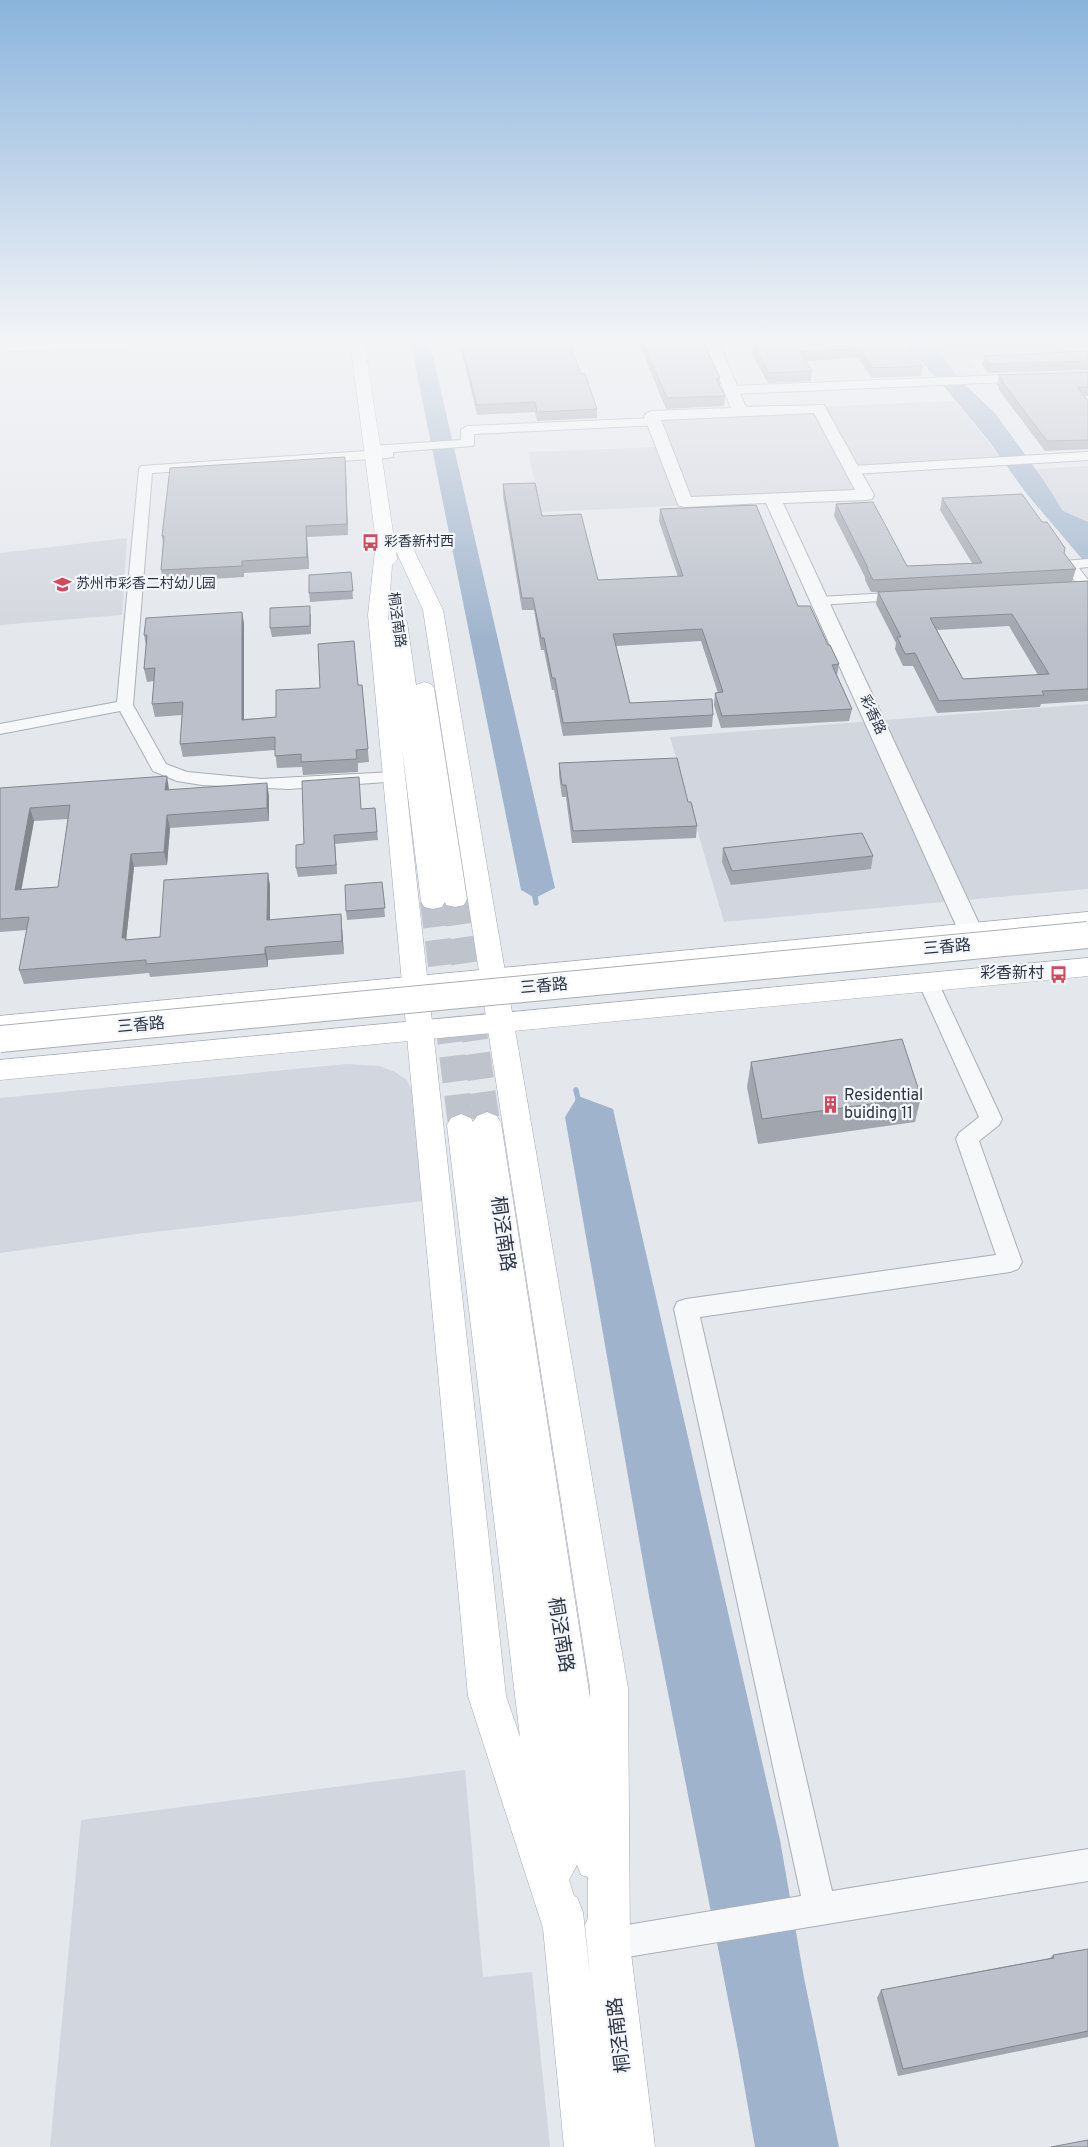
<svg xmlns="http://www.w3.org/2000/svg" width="1088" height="2147" font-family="Overpass,'Noto Sans SC',sans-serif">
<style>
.built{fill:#d2d6de}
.water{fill:#9fb4cc}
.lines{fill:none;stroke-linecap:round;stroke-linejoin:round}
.stream{stroke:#9fb4cc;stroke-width:5.5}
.primary-tunnel{stroke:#bfc3cb;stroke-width:26;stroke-dasharray:26 13;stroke-linecap:butt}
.minor-casing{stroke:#a9aeb7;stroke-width:2}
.tertiary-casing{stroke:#a9aeb7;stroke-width:2}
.secondary-casing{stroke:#a9aeb7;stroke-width:1}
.primary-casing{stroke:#a3abb8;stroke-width:1}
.minor{fill:#f7f8fa;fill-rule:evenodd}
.tertiary{fill:#f7f8fa;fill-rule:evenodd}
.secondary{fill:#fff;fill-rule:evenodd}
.primary{fill:#fff;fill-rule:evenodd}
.secondary-bridge-casing{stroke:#a9aeb7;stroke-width:28;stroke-linecap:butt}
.secondary-bridge{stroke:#fff;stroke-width:26}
.wall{fill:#a1a5ae;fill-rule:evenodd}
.shaded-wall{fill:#83868d}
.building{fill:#bbc0ca;stroke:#83868d;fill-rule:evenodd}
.labels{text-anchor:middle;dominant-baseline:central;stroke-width:4.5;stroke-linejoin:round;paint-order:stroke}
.far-poi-label{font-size:14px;fill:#2b3445;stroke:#f4f6f9;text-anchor:start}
.far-street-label{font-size:14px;fill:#2b3445;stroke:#f4f6f9}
.street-label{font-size:16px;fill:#2b3445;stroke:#f4f6f9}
.poi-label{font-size:16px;fill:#2b3445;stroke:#f4f6f9;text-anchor:end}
.near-street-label{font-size:19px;fill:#2b3445;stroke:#f4f6f9}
</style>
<rect width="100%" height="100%" fill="#e4e7ec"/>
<g class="built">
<path d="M 929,339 L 1058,339 L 1072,355 L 970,360 L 985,379 L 960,380 Z"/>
<path d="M 955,401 L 1002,459 L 859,467 L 876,497 L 542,512 L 528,452 L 658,447 L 646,414 Z"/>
<path d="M 1088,466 L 1088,524 L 1078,525 L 1063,511 L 1035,469 Z"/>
<path d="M 127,538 L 122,615 L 0,625 L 0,553 Z"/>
<path d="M 1088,704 L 1088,889 L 724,922 L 670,737 Z"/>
<path d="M 347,1064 L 379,1066 L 395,1072 L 407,1080 L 412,1091 L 423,1201 L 137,1234 L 0,1253 L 0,1098 Z"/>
<path d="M 465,1770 L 483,1977 L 532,1972 L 550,2147 L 50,2147 L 81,1820 Z"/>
</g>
<g class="water">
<path d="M 410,339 L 429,339 L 555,888 L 535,898 L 521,890 Z"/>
<path d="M 901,339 L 929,339 L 960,380 L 995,413 L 1042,478 L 1063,511 L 1088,522 L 1088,566 L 1026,493 L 989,441 L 946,389 Z"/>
<path d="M 578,1096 L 613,1109 L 780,1840 L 804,1978 L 839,2147 L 755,2147 L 738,2050 L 649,1596 L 565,1117 Z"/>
</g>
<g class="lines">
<g class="stream">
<path d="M 534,891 L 536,903"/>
<path d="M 576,1090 L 579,1103"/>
</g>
<g class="primary-tunnel">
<path d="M 455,899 L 487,1123"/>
<path d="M 433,901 L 461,1125"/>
</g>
<defs>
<g id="minor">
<path d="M 1028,374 L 1034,378 L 1032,381 L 731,394 L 725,390 L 731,386 Z"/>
<path d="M 655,418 L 659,419 L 661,422 L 659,425 L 474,434 L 474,443 L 473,446 L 393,452 L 393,457 L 388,458 L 152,473 L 133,705 L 166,764 L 187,772 L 261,779 L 394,772 L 400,773 L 403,777 L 400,781 L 289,789 L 202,785 L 177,781 L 153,771 L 120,711 L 0,734 L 0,724 L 117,702 L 139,469 L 141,466 L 367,451 L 367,447 L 372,446 L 461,440 L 461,430 L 467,426 Z"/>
<path d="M 1088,452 L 1088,460 L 853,474 L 846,470 L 853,466 Z"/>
<path d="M 1088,559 L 1088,567 L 1079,568 L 1088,580 L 1088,591 L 1059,591 L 1057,588 L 1059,585 L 1076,583 L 1062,564 L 1064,561 Z"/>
<path d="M 906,592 L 911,593 L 913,596 L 911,599 L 819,605 L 814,604 L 812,601 L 814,598 L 819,597 Z"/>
<path d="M 928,975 L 935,977 L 938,982 L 1002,1119 L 999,1125 L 979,1141 L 1022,1262 L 1018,1269 L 1010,1272 L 700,1317 L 832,1891 L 1088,1849 L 1088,1881 L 609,1960 L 597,1956 L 593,1944 L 597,1932 L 609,1928 L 801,1896 L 674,1309 L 677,1302 L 686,1299 L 996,1255 L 956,1139 L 959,1133 L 979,1117 L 918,982 L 921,977 Z"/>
</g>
<path id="tertiary" d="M 703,339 L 717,339 L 746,407 L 824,405 L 874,495 L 872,499 L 866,500 L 783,503 L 983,932 L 979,938 L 971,940 L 963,938 L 959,932 L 766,503 L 685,507 L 679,506 L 677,502 L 644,416 L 647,413 L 652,411 L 731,408 ZM 814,413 L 855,490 L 691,497 L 661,420 Z"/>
<g id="secondary">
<path d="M 1088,912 L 1088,928 L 0,1034 L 0,1016 Z"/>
<path d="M 1088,958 L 1088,976 L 0,1080 L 0,1060 Z"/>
</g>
<g id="primary">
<path d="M 100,339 L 215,339 L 208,343 L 0,352 L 0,344 Z"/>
<path d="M 350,339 L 364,339 L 394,539 L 401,537 L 407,538 L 410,542 L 443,610 L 628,1688 L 630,1945 L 655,2147 L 564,2147 L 543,1928 L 468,1696 L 368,615 L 376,542 ZM 396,551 L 423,610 L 590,1688 L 590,1698 L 501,1123 L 497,1116 L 487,1112 L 477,1116 L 473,1122 L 471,1118 L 461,1114 L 451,1118 L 447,1125 L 520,1737 L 506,1696 L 402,748 L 421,901 L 424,907 L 433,909 L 442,907 L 445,902 L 446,905 L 455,907 L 464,905 L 467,899 L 434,688 L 431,684 L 424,682 L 416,685 L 407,622 L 404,618 L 397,616 L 388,620 L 392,565 L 397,560 ZM 576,1862 L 581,1875 L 588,1877 L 588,1918 L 585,1925 L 590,1976 L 583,1912 L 577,1897 L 574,1896 L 569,1880 L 577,1865 Z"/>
</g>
</defs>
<use href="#minor" class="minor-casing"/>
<use href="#tertiary" class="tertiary-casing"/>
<use href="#secondary" class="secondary-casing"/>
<use href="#primary" class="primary-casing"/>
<use href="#minor" class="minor"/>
<use href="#tertiary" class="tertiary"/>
<use href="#secondary" class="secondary"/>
<use href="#primary" class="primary"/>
<defs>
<path id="secondary-bridge" d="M 0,1039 L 1088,935"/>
</defs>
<use href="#secondary-bridge" class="secondary-bridge-casing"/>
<use href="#secondary-bridge" class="secondary-bridge"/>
</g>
<g class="wall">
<path d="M 637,339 L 702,339 L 720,378 L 720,385 L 725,396 L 724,406 L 666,409 Z"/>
<path d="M 755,339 L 905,339 L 909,346 L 909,348 L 923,366 L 921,376 L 872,378 L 858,358 L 806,361 L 812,371 L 811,381 L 768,383 L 752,354 L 753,345 L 758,344 Z"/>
<path d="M 1080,339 L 1088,339 L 1088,348 Z"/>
<path d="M 460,341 L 581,374 L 597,409 L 597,418 L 537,421 L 535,412 L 477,415 L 461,350 Z"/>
<path d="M 1088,351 L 1088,370 L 988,373 L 982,365 L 984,356 Z"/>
<path d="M 1088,372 L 1088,396 L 1084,396 L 1088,401 L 1088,449 L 1045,451 L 999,390 L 999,387 L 997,385 L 999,375 Z"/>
<path d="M 345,457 L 348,535 L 307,537 L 309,569 L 244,573 L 244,577 L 163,582 L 161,570 L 163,545 L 162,536 Z"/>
<path d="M 503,484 L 542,516 L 598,580 L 678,577 L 659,521 L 660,509 L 798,606 L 828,645 L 839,664 L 837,675 L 852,709 L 849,721 L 721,728 L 714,705 L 715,693 L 718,693 L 701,641 L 616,646 L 630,703 L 713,715 L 712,727 L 563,736 L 554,690 L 552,690 L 544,650 L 541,650 L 534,610 L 522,610 L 503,496 Z"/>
<path d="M 942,498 L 1042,522 L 1065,548 L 1064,554 L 1076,569 L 1072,581 L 1088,581 L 1088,701 L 1041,704 L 1040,707 L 937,713 L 913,666 L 903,666 L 895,649 L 896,643 L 876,604 L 878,592 L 871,592 L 865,580 L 865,577 L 834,516 L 836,504 L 907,566 L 972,563 L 940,510 ZM 1009,626 L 1038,675 L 963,679 L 937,630 Z"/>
<path d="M 351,572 L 353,599 L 310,602 L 309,593 Z"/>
<path d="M 242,612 L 244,624 L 244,719 L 276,717 L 358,685 L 362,685 L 369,762 L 358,763 L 358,772 L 303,775 L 302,767 L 277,768 L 275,750 L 183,757 L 180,744 L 182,715 L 155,717 L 152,704 L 154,681 L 147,682 L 144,669 L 146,645 L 144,635 Z"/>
<path d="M 311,614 L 311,634 L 272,637 L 270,628 Z"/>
<path d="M 559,763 L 688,802 L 697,826 L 696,838 L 572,843 L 566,797 L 562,797 L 559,775 Z"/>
<path d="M 0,788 L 169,789 L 169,790 L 269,796 L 269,821 L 170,828 L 167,865 L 134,867 L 126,940 L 160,937 L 268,873 L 270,886 L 270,920 L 341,914 L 342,928 L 344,954 L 268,960 L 268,967 L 150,977 L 149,973 L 24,984 L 19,970 L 27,930 L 0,932 ZM 68,819 L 58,887 L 21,889 L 34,821 Z"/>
<path d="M 375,808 L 378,840 L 335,844 L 337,874 L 298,877 L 296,868 L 304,844 L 361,809 Z"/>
<path d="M 723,848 L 873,856 L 871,869 L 731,885 L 722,862 Z"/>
<path d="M 382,882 L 385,917 L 347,920 L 346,911 Z"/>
<path d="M 751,1062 L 921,1097 L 915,1122 L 758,1144 L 747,1087 Z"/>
<path d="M 1088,1949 L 1088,2037 L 898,2076 L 877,1998 L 881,1990 L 1050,1958 L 1053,1955 Z"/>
</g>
<g class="shaded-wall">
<path d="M 345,457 L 346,468 L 348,535 L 347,524 Z"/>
<path d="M 306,526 L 307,537 L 309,569 L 307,557 Z"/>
<path d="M 242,612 L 244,624 L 244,732 L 242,720 Z"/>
<path d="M 167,776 L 169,789 L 168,803 L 165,790 Z"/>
<path d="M 267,783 L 269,796 L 269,821 L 267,808 Z"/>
<path d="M 30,808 L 34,821 L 19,903 L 15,890 Z"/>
<path d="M 167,815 L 170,828 L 167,865 L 164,852 Z"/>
<path d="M 334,835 L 335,844 L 337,874 L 336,865 Z"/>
<path d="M 131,854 L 134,867 L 126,941 L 122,938 Z"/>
<path d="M 268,873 L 270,886 L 270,934 L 267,920 Z"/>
<path d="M 341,914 L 342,928 L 344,954 L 342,941 Z"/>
<path d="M 265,947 L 268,960 L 268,967 L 265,954 Z"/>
</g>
<g class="building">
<path d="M 498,339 L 568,339 L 581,374 L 585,374 L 597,409 L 537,412 L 535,402 L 477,405 L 460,341 Z"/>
<path d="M 641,339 L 702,339 L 720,378 L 716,379 L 725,396 L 667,398 Z"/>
<path d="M 761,339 L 905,339 L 909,346 L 908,346 L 923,366 L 873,368 L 860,349 L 800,351 L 812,371 L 769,373 L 753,345 L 764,344 Z"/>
<path d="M 1088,351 L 1088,361 L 990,364 L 984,356 Z"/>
<path d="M 1088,372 L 1088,387 L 1077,387 L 1088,401 L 1088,440 L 1047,441 L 1001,380 L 1003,380 L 999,375 Z"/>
<path d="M 345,457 L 347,524 L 306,526 L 307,557 L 242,561 L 242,566 L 161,570 L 164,536 L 162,536 L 170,468 Z"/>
<path d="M 535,483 L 542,516 L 581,514 L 598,580 L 683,576 L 660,509 L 756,505 L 798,606 L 810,606 L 828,645 L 830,645 L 839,664 L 832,665 L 852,709 L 722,716 L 715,693 L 723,692 L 702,629 L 613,634 L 630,703 L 712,699 L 713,715 L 563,723 L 555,678 L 552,678 L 544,638 L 541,638 L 533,598 L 522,598 L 503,484 Z"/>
<path d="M 1022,494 L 1042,522 L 1047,522 L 1065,548 L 1064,553 L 1076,569 L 873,580 L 867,568 L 868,568 L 836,504 L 873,502 L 907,566 L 982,563 L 942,498 Z"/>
<path d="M 351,572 L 353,591 L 309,593 L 309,575 Z"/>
<path d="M 1088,581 L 1088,689 L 1042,691 L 1044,695 L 939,701 L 915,653 L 905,654 L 897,637 L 901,637 L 878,592 ZM 1012,614 L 1049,674 L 963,679 L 930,618 Z"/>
<path d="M 310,606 L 310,626 L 270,628 L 270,608 Z"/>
<path d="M 242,612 L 242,720 L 276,717 L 276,690 L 320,688 L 318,644 L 354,641 L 358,685 L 362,685 L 368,749 L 356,750 L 357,759 L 301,762 L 301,754 L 275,756 L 275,737 L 180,744 L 183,702 L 152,704 L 155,668 L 144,669 L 147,635 L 144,635 L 146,618 Z"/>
<path d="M 677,758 L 688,802 L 691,802 L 697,826 L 573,831 L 566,785 L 562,785 L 559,763 Z"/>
<path d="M 167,776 L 165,790 L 267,783 L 267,808 L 167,815 L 164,852 L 131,854 L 122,938 L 126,938 L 125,940 L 160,937 L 164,880 L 268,873 L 267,920 L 341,914 L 342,941 L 265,947 L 265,954 L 146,964 L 146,960 L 19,970 L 29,917 L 0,919 L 0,788 ZM 70,805 L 58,887 L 15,890 L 30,808 Z"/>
<path d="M 359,777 L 361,809 L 375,808 L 377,832 L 334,835 L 336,865 L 296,868 L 296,845 L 304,844 L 302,781 Z"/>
<path d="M 862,833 L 873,856 L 732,871 L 723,848 Z"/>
<path d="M 382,882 L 385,908 L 346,911 L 345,885 Z"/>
<path d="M 902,1039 L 921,1097 L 762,1119 L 751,1062 Z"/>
<path d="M 1088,1949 L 1088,2031 L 903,2069 L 881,1990 L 1054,1958 L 1053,1955 Z"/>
<path d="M 1088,2140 L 1088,2147 L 1051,2147 Z"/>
</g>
<linearGradient id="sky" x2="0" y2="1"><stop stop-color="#8bb4dd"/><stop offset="0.53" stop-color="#f3f4f6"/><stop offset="1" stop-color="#f3f4f6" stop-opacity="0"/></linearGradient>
<rect width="1088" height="640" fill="url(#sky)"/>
<defs>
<symbol id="bus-bare" viewBox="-9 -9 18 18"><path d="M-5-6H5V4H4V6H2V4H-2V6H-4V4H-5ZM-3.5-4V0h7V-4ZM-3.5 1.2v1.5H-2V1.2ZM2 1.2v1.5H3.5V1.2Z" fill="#d1495b" stroke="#f4f6f9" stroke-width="2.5" paint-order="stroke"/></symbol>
<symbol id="school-bare" viewBox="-9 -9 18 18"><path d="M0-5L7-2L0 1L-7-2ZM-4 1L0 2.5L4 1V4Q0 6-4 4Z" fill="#d1495b" stroke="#f4f6f9" stroke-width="2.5" paint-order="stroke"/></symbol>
<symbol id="building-bare" viewBox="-9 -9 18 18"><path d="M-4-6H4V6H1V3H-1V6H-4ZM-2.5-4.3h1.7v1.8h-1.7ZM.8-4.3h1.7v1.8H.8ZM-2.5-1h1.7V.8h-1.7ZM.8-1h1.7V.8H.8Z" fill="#d1495b" stroke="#f4f6f9" stroke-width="2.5" paint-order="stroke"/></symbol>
</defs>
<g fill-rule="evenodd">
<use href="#bus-bare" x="358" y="530" width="25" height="25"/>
<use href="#school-bare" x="50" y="572" width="25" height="25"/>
<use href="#bus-bare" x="1046" y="962" width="25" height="25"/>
<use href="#building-bare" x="818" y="1092" width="25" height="25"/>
</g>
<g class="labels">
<g class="far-poi-label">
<text x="384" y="542">彩香新村西</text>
<text x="76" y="584">苏州市彩香二村幼儿园</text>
</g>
<g class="far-street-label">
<text transform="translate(396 620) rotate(82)">桐泾南路</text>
<text transform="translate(872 715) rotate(65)">彩香路</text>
</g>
<g class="street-label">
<text transform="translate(947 948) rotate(-5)">三香路</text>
<text transform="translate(544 987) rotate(-5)">三香路</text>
<text transform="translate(141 1026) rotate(-5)">三香路</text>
</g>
<g class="poi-label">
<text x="1044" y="974">彩香新村</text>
<text x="844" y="1096" text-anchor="start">Residential<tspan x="844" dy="18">buiding 11</tspan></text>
</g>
<g class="near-street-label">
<text transform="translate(502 1234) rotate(82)">桐泾南路</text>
<text transform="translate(560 1635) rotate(81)">桐泾南路</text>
<text transform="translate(620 2035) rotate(-97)">桐泾南路</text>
</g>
</g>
</svg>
